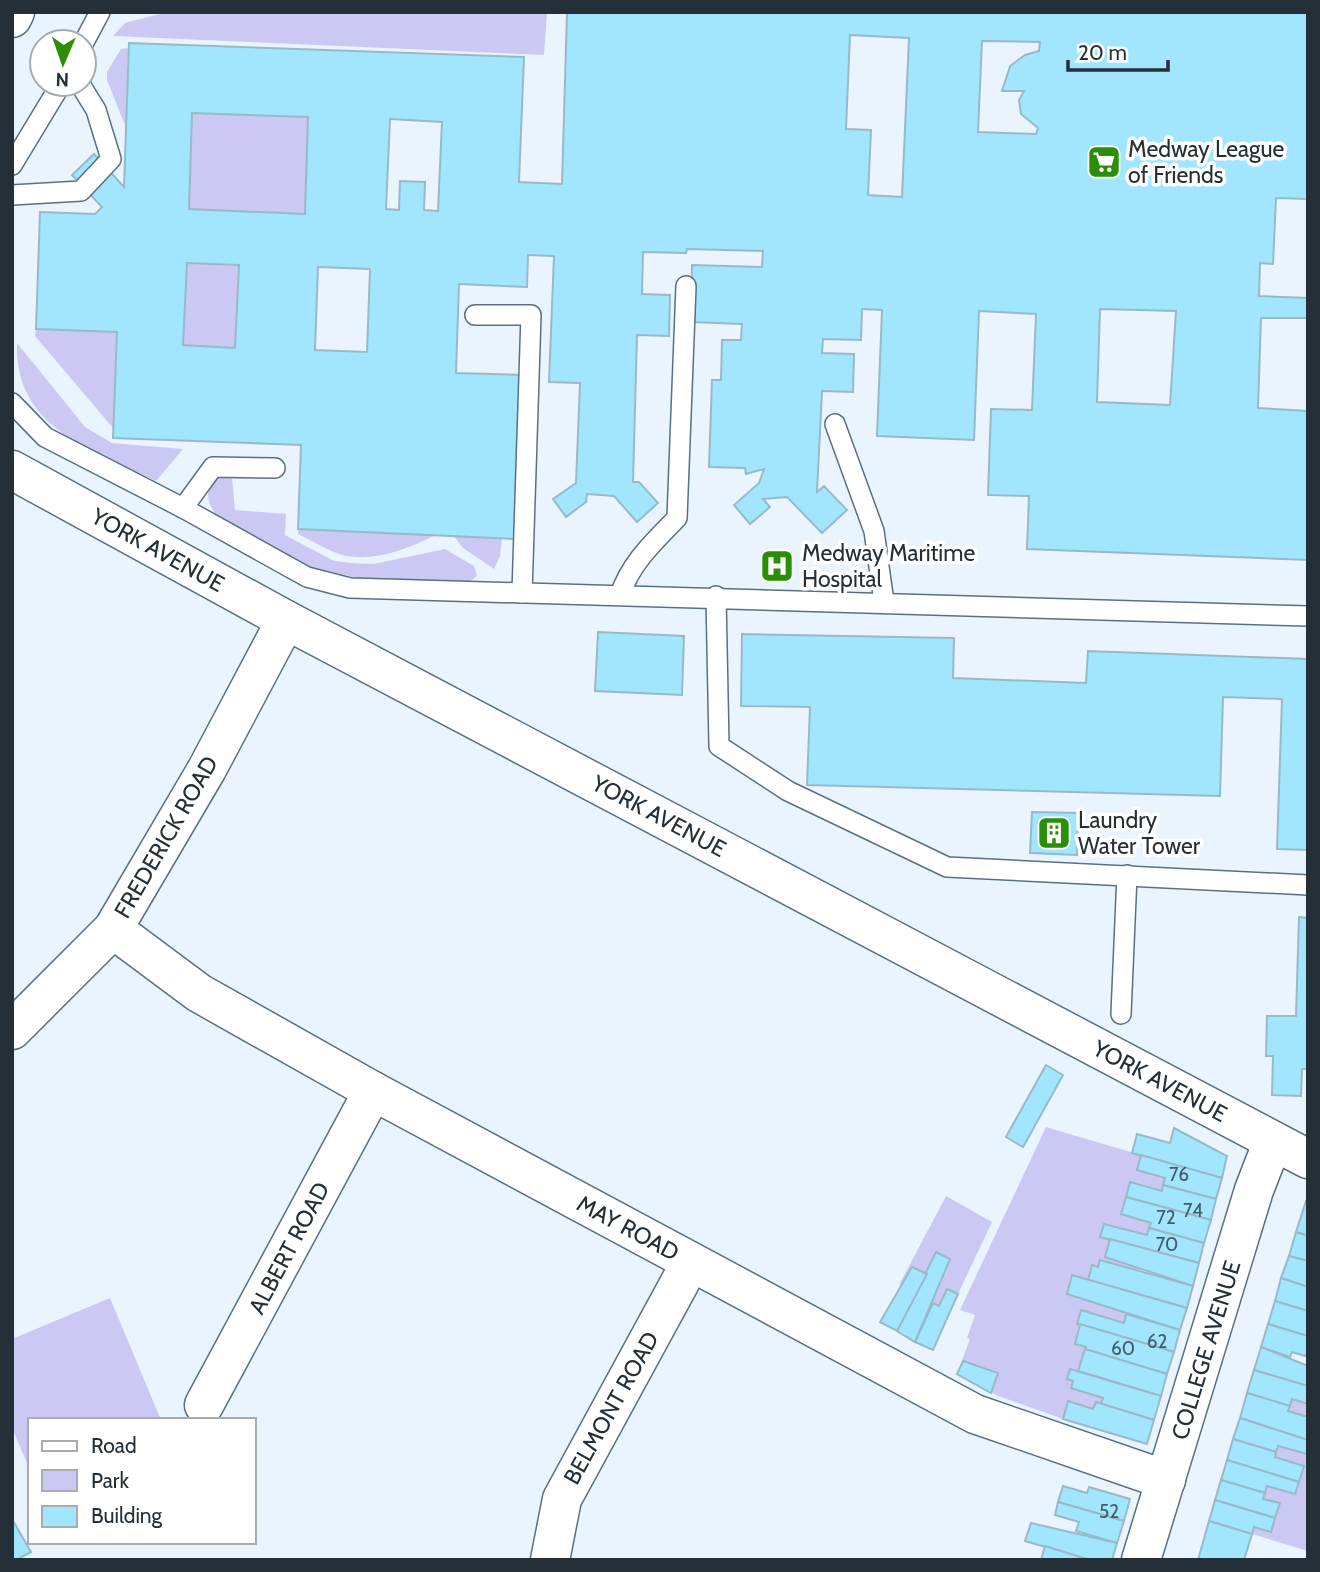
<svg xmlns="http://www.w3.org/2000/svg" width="1320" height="1572" font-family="Cabin,sans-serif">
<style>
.green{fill:#cbc9f4}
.building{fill:#a2e5ff;stroke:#98bac7;stroke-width:2;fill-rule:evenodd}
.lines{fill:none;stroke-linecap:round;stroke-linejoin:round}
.service-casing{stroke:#597084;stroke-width:22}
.minor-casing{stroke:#597084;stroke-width:41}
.service{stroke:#fff;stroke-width:19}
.minor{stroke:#fff;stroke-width:38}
.labels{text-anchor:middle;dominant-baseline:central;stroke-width:7;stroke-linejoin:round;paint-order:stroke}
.number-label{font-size:19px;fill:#445c69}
.poi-label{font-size:23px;fill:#252f37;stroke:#fff;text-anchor:start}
.street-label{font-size:23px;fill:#252f37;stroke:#fff}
</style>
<rect width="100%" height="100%" fill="#eaf4fe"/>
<g class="green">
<path d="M 167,12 L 547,12 L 544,55 L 113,36 L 125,23 Z"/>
<path d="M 128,48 L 126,128 L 107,80 L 107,72 L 121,49 Z"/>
<path d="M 192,113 L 308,117 L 305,214 L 189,209 Z"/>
<path d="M 187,263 L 239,265 L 235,348 L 183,345 Z"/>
<path d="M 36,329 L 117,332 L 113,428 L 35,336 Z"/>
<path d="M 17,343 L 85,427 L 112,443 L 183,449 L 156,481 C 93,450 14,429 17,343 Z"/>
<path d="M 224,474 L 232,478 L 235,510 L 286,514 L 285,535 L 334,561 L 352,563 L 374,564 L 445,549 L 474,566 L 477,576 L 466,584 L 358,578 L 310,567 L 216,515 C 204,498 205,484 224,474 Z"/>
<path d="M 298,529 L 436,535 C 407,549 371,564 339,554 C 325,549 311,540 298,534 Z"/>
<path d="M 453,535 L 502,538 L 500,556 L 494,569 L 463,548 Z"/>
<path d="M 1046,1127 L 1141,1155 L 1137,1170 L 1165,1178 L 1162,1191 L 1130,1183 L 1121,1214 L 1151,1223 L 1147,1235 L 1105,1224 L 1100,1236 L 1110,1239 L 1105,1257 L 1140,1266 L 1139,1271 L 1100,1260 L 1098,1267 L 1093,1265 L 1088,1280 L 1072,1275 L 1067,1294 L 1127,1312 L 1124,1323 L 1081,1310 L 1075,1343 L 1086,1347 L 1078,1371 L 1070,1369 L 1068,1378 L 1073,1381 L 1071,1388 L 1103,1398 L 1101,1404 L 1096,1403 L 1093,1409 L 1063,1419 L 996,1395 L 957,1374 L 970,1339 L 967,1338 L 975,1315 L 960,1310 Z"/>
<path d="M 946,1196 L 992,1222 L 958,1294 L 947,1289 L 939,1306 L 930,1302 L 950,1258 L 937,1252 L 927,1274 L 899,1285 Z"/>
<path d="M 110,1298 L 161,1420 L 30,1420 L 30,1470 L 12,1428 L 12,1339 Z"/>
<path d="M 1292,1399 L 1308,1404 L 1308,1417 L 1289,1411 Z"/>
<path d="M 1278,1446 L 1308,1453 L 1308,1551 L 1252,1534 L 1254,1527 L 1271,1531 L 1280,1503 L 1263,1499 L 1267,1486 L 1295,1494 L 1304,1466 L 1275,1457 Z"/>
</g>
<g class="building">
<path d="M 567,12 L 1308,12 L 1308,199 L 1276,198 L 1273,264 L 1260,263 L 1259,296 L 1308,298 L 1308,318 L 1261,318 L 1258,408 L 1308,411 L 1308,560 L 1027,549 L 1029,496 L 988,495 L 991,409 L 1032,410 L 1036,314 L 979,311 L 974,440 L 877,436 L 882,310 L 862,309 L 861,340 L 823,339 L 822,353 L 854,354 L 853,392 L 822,391 L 817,492 L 824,486 L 847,510 L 822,533 L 787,497 L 763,499 L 770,507 L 750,524 L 734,505 L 759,483 L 764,469 L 746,474 L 745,468 L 709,467 L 712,380 L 721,380 L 722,340 L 741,340 L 742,324 L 691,322 L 692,265 L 762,267 L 763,251 L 687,249 L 686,253 L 643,252 L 642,294 L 670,295 L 669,336 L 637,335 L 633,482 L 639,482 L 658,503 L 637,522 L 614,496 L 587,494 L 586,502 L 566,517 L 553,499 L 576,483 L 580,383 L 549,382 L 554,256 L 528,255 L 527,287 L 459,284 L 456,373 L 524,375 L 514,539 L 298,529 L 301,445 L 113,438 L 117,332 L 36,329 L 40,212 L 95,214 L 102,207 L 72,175 L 94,154 L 124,187 L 129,43 L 524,57 L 519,182 L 562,184 ZM 850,35 L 909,38 L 902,197 L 868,195 L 871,130 L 846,129 ZM 982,41 L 1040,42 L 1039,51 L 1025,55 L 1010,66 L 1002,91 L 1024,91 L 1019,100 L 1021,114 L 1038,128 L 1036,134 L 978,132 ZM 192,113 L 308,117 L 305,214 L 189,209 ZM 390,119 L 442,122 L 438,211 L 424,210 L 425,182 L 400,181 L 399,210 L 386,209 ZM 187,263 L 239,265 L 235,348 L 183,345 ZM 318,267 L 370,269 L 367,352 L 315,350 ZM 1100,309 L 1176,311 L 1170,405 L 1097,402 Z"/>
<path d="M 598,632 L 684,636 L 682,695 L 595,691 Z"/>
<path d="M 742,634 L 954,638 L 953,678 L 1086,683 L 1088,651 L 1308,659 L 1308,850 L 1277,849 L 1282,699 L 1223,697 L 1220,796 L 807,785 L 810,707 L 741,706 Z"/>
<path d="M 1032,812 L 1078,813 L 1077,855 L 1030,853 Z"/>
<path d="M 1299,917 L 1308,918 L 1308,1069 L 1302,1069 L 1301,1096 L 1272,1095 L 1273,1056 L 1266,1056 L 1267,1016 L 1296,1016 Z"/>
<path d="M 1046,1065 L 1063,1075 L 1023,1147 L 1006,1137 Z"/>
<path d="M 1174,1128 L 1227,1156 L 1222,1178 L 1132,1153 L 1137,1134 L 1170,1143 Z"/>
<path d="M 1141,1155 L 1222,1178 L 1216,1199 L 1163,1185 L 1165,1178 L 1137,1170 Z"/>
<path d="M 1130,1182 L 1162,1191 L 1163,1185 L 1216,1199 L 1211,1220 L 1126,1197 Z"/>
<path d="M 1126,1197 L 1211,1220 L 1204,1243 L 1149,1228 L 1151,1223 L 1121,1214 Z"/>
<path d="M 1306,1201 L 1308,1202 L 1308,1236 L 1296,1232 Z"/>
<path d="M 1104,1224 L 1147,1235 L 1149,1228 L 1204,1243 L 1199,1263 L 1100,1237 Z"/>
<path d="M 1296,1232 L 1308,1236 L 1308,1261 L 1289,1256 Z"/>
<path d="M 1110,1239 L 1199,1263 L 1193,1286 L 1105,1257 Z"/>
<path d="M 936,1252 L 950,1259 L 915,1342 L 897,1331 Z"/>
<path d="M 1289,1256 L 1308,1261 L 1308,1287 L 1281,1278 Z"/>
<path d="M 1100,1260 L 1193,1286 L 1187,1308 L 1088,1280 L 1092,1265 L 1098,1267 Z"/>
<path d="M 912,1267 L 927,1274 L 897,1331 L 880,1322 Z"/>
<path d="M 1072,1275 L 1187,1308 L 1180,1330 L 1067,1294 Z"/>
<path d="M 1281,1278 L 1308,1287 L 1308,1311 L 1275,1301 Z"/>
<path d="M 947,1289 L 958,1294 L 933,1350 L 915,1342 L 933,1303 L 939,1306 Z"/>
<path d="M 1275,1301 L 1308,1311 L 1308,1336 L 1268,1324 Z"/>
<path d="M 1081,1310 L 1124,1323 L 1126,1314 L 1180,1330 L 1174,1352 L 1077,1324 Z"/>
<path d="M 1080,1324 L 1174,1352 L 1167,1374 L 1085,1349 L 1086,1347 L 1075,1344 Z"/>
<path d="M 1268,1324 L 1308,1336 L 1308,1353 L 1305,1356 L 1292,1352 L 1290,1357 L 1261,1347 Z"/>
<path d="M 1261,1347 L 1308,1366 L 1308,1386 L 1254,1370 Z"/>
<path d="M 1085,1349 L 1167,1374 L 1161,1396 L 1078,1371 Z"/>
<path d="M 963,1361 L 998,1373 L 991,1393 L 957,1374 Z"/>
<path d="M 1070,1369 L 1161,1396 L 1154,1420 L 1101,1404 L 1103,1398 L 1071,1388 L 1073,1381 L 1067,1379 Z"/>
<path d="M 1254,1370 L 1308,1386 L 1308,1404 L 1292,1399 L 1290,1406 L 1247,1393 Z"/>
<path d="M 1247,1393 L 1290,1406 L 1288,1411 L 1308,1417 L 1308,1440 L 1240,1418 Z"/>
<path d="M 1068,1401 L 1093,1409 L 1096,1402 L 1154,1420 L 1147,1444 L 1063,1419 Z"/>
<path d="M 1240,1418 L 1308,1440 L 1307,1454 L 1278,1446 L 1276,1452 L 1233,1439 Z"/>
<path d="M 1233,1439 L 1276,1452 L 1275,1457 L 1304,1466 L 1299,1482 L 1227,1460 Z"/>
<path d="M 1227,1460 L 1299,1482 L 1295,1494 L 1267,1486 L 1265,1493 L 1221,1480 Z"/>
<path d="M 1221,1480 L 1265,1493 L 1263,1499 L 1280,1503 L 1275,1518 L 1215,1500 Z"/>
<path d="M 1063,1486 L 1087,1493 L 1089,1487 L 1130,1499 L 1124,1521 L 1058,1502 Z"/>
<path d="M 1215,1500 L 1275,1518 L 1271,1532 L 1254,1527 L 1252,1534 L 1209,1521 Z"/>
<path d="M 1058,1502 L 1124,1521 L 1117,1543 L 1076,1531 L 1079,1522 L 1055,1515 Z"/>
<path d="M 12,1519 L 31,1552 L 16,1560 L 12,1560 Z"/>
<path d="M 1209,1521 L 1252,1534 L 1244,1560 L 1198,1560 Z"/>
<path d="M 1031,1523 L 1117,1543 L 1112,1560 L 1090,1560 L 1025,1541 Z"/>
<path d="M 1045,1546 L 1090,1560 L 1041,1560 Z"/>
</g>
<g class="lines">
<defs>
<g id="service">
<path d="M 84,42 L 100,12"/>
<path d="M 12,165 L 61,84"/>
<path d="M 12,195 L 81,191 L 111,159 L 96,110 L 80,84"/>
<path d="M 475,315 L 531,315 L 522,593"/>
<path d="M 12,403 L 45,437 L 183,508 L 307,577 L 350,588 L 1308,616"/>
<path d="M 835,424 L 874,531 L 884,602"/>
<path d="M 183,508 L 213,467 L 275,468"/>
<path d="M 620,595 C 631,562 654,542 677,518 L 686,286"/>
<path d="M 716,596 L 719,746 L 788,791 L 947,867 L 1308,885"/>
<path d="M 1121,1014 L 1127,875"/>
</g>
<g id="minor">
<path d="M 12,18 L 15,12"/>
<path d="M 12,470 L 286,620 L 1308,1159"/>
<path d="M 113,929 L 199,993 L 373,1091 L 975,1414 L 1166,1480"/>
<path d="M 12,1030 L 113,929 L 207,769 L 286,620"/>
<path d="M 204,1405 L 373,1091"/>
<path d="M 550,1560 L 562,1499 L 691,1262"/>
<path d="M 1141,1560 L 1254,1190 L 1273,1141"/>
</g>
</defs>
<use href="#service" class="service-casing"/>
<use href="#minor" class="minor-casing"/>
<use href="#service" class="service"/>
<use href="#minor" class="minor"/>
</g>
<defs>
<symbol id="supermarket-square" viewBox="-11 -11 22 22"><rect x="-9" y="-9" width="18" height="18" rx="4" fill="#2b8e06" stroke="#fff"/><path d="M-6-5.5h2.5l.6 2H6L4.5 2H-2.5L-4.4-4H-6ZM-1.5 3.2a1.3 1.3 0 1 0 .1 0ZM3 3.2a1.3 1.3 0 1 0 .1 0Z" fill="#fff"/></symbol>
<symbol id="hospital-square" viewBox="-11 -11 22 22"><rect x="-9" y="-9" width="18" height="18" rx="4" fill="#2b8e06" stroke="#fff"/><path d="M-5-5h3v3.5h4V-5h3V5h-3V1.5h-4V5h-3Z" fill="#fff"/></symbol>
<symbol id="building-square" viewBox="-11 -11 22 22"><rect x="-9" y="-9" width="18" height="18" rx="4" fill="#2b8e06" stroke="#fff"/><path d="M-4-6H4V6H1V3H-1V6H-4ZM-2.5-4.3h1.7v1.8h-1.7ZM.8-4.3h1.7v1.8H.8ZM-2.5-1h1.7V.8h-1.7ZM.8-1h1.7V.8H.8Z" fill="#fff"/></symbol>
</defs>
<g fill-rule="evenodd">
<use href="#supermarket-square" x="1085" y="143" width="38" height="38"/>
<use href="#hospital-square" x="758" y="547" width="38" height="38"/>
<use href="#building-square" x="1035" y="814" width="38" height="38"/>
</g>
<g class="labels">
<g class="number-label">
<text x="1179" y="1174">76</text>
<text x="1193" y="1210">74</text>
<text x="1166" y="1217">72</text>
<text x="1167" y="1244">70</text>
<text x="1157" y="1341">62</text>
<text x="1123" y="1348">60</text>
<text x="1109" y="1511">52</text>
</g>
<g class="poi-label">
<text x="1128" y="149">Medway League<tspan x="1128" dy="26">of Friends</tspan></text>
<text x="802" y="553">Medway Maritime<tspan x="802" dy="26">Hospital</tspan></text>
<text x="1078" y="820">Laundry<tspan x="1078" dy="26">Water Tower</tspan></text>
</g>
<g class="street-label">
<text transform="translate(158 550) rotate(29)">YORK AVENUE</text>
<text transform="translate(659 816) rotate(28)">YORK AVENUE</text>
<text transform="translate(166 837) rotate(-60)">FREDERICK ROAD</text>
<text transform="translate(1160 1081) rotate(28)">YORK AVENUE</text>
<text transform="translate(628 1228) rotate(28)">MAY ROAD</text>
<text transform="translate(289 1248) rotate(-62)">ALBERT ROAD</text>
<text transform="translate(1206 1350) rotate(-73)">COLLEGE AVENUE</text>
<text transform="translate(611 1408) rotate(-61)">BELMONT ROAD</text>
</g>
</g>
<rect width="1320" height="1572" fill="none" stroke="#252f37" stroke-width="28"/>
<rect x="28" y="1418" width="228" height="126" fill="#ffffff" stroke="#a8acaf" stroke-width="2"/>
<rect x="42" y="1441" width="35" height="10" fill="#ffffff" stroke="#a8acaf" stroke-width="2"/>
<text x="91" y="1453" font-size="21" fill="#252f37">Road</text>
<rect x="42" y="1470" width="35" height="21" fill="#cbc9f4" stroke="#a8acaf" stroke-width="2"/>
<text x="91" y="1488" font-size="21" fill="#252f37">Park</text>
<rect x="42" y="1506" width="35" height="21" fill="#a2e5ff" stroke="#a8acaf" stroke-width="2"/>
<text x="91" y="1523" font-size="21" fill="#252f37">Building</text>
<g transform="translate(63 63) rotate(182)"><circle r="33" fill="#ffffff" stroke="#a8acaf" stroke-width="2"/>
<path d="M0-5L12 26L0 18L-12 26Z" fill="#2b8e06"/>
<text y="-10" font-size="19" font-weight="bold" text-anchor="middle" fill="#252f37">N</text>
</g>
<path d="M1068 60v10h100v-10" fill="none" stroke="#252f37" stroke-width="3.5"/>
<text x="1078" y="60" font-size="21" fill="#252f37" stroke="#ffffff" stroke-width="5" paint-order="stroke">20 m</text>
</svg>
